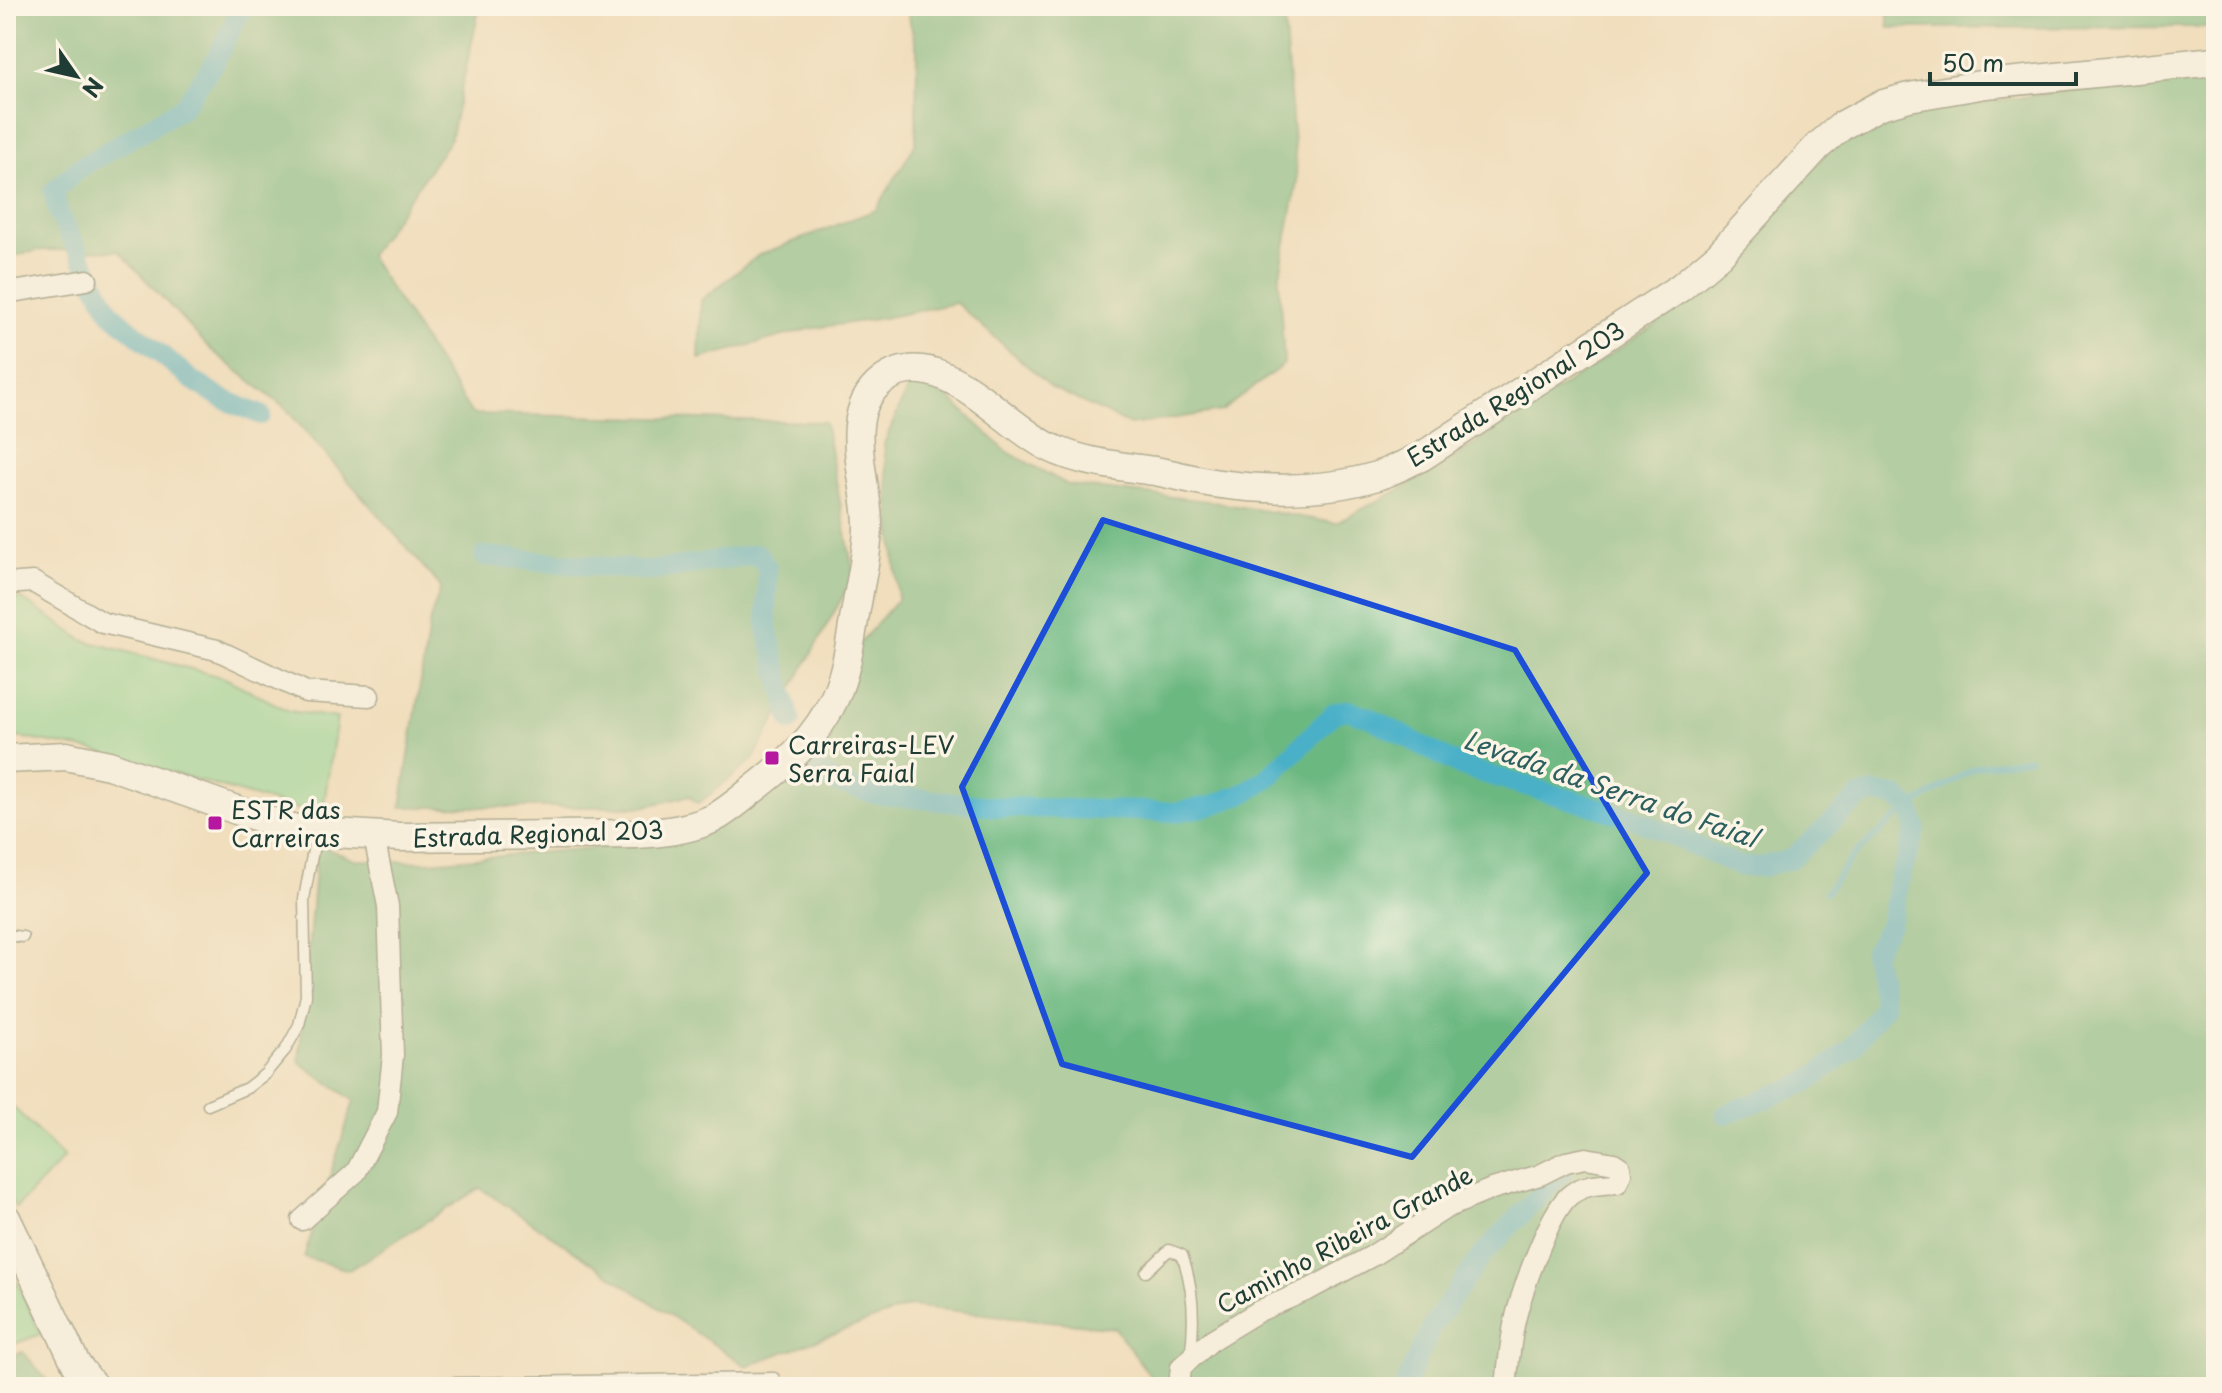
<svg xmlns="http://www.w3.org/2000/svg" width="2222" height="1393" font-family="'Playpen Sans',sans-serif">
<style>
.green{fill:#86d899;stroke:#528a66;stroke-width:2}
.forest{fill:#6cb881;stroke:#467a5a;stroke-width:2}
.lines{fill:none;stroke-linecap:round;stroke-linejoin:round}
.stream{stroke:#49b0c8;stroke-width:6}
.canal{stroke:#49b0c8;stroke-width:20}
.service-casing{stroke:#687564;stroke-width:13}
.minor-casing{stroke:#687564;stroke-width:23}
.secondary-casing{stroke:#687564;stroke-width:31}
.service{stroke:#fff;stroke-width:10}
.minor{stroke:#fff;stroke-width:20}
.secondary{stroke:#fff;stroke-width:28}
.marked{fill:none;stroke:#1d4ed8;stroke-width:6;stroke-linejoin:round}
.poi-dot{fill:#b5179e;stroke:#fcf5e5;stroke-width:3}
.labels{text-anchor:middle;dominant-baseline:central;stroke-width:7;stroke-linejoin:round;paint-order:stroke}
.street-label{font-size:24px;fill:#1f3d34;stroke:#fcf5e5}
.poi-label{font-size:24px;fill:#1f3d34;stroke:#fcf5e5;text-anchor:start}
.water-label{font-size:26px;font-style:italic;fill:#2c6060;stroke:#fcf5e5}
</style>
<rect width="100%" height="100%" fill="#fcf5e5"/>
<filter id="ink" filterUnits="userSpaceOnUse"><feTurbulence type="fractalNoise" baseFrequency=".0125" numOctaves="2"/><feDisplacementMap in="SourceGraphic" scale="16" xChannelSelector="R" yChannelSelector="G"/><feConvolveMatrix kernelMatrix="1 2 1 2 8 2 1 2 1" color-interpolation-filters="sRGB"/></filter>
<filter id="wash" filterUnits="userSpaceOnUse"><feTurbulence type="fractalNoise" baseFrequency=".006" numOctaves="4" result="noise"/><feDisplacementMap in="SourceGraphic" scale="32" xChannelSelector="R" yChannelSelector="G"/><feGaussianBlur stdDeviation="1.8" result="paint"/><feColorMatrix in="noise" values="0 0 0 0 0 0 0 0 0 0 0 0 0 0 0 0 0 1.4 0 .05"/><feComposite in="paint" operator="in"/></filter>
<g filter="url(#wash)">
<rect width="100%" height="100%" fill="#f0debd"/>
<g class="green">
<path d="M 21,598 L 83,640 L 225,678 L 289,711 L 337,718 L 322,816 L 92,750 L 18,737 L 6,738 L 6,599 Z"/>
<path d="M 6,1100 L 64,1158 L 16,1208 L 6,1193 Z"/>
<path d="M 10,1267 L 41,1334 L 6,1347 L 6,1270 Z"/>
</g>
<g class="forest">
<path d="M 6,6 L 480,6 L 450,140 L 369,256 L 472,414 L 825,422 L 854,576 L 753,760 L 698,804 L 689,796 L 642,807 L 401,807 L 430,620 L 441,587 L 286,409 L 210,349 L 119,251 L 40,250 L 6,258 Z"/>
<path d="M 906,6 L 1283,6 L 1297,182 L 1279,280 L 1284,364 L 1222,411 L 1130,425 L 1052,388 L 956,303 L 883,318 L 809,329 L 699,359 L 701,300 L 759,255 L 876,210 L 916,143 L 917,50 Z"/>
<path d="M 1887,6 L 2216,6 L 2216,27 L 1889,28 Z"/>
<path d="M 2216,75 L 2216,1387 L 1158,1387 L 1115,1328 L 910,1306 L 746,1366 L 480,1188 L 349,1270 L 304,1257 L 354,1101 L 299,1062 L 317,845 L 355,860 L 428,862 L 699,839 L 804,750 L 847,658 L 898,599 L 884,444 L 907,389 L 921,381 L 940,389 L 1006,451 L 1068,485 L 1207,501 L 1336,523 L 1429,474 L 1691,301 L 1834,144 L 1891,115 L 2132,82 Z"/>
<path d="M 23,1352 L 53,1387 L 6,1387 L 6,1357 Z"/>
</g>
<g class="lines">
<g class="stream">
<path d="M 1919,802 L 1976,767 L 2030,758"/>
<path d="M 1826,892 L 1854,855 L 1898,816"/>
</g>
<g class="canal">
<path d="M 243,6 L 214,63 L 182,108 L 79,168 L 53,192 L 60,217 L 111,313 L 192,380 L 223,399 L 261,415"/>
<path d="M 484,556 L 651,571 L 758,554 L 767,568 L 767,629 L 791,721"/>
<path d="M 816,769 L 836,783 L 875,794 L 999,807 L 1176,812 L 1210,806 L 1247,792 L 1268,778 L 1334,713 L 1348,710 L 1369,717 L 1462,767 L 1633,818 L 1739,866 L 1761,867 L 1791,859 L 1860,797 L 1873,793 L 1895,796 L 1910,808 L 1916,829 L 1898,884 L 1890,924 L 1873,953 L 1884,1006 L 1852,1048 L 1808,1082 L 1726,1114"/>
<path d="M 1404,1387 L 1432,1327 L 1482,1255 L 1563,1171"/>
</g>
</g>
</g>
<g filter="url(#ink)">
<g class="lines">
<defs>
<g id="service">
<path d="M 6,11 L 19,6"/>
<path d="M 6,935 L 23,937"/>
<path d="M 208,1105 L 247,1088 L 265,1074 L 286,1049 L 299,1025 L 306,996 L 304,899 L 316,834"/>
<path d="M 1146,1272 L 1169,1250 L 1182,1255 C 1194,1288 1195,1324 1190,1358"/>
<path d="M 442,1387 L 451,1383 L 774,1378"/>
</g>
<g id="minor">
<path d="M 6,293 L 87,280"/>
<path d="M 6,584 L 33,582 L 103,623 L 217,650 L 306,692 L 369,696"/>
<path d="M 302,1220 L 356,1172 L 387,1112 L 393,1055 L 388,906 L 374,837"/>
<path d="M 1179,1387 L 1181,1367 L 1213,1339 L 1259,1311 L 1310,1289 L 1372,1256 L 1446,1208 L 1492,1189 L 1540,1175 L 1566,1162 L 1586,1158 L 1614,1163 L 1620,1167 L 1621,1174 L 1617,1183 C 1600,1184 1584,1184 1570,1195 C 1548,1213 1520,1297 1514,1325 C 1510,1346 1508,1367 1506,1387"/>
</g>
<g id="secondary">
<path d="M 6,759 L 66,756 L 109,765 L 242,812 L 296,829 L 317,832 L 400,837 L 635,834 C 661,833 688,830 712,819 C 726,812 739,801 751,791 C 786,764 817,738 835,697 C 848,668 851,635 857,603 C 861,578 868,551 868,525 C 868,481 839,414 882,381 C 938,339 1001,424 1049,447 C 1082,463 1119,466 1155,471 C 1177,475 1198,481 1220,484 C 1271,491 1327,491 1377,476 C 1392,471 1407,463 1421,457 L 1681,287 L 1719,255 L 1818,146 L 1843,125 L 1880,105 L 1909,97 L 1986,84 L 2216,61"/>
<path d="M 6,1218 L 76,1364 L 94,1387"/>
</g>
</defs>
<use href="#service" class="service-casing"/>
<use href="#minor" class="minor-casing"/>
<use href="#secondary" class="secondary-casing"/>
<use href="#service" class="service"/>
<use href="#minor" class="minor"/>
<use href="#secondary" class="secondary"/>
</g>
</g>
<path d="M0 0H2222V1393H0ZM 1103,520 L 1515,650 L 1647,873 L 1412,1157 L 1062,1064 L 962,787 Z" fill="#f0debd" fill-opacity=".55" fill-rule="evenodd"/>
<path class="marked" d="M 1103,520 L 1515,650 L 1647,873 L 1412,1157 L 1062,1064 L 962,787 Z"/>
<g class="poi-dot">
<rect x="764" y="750" width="16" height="16" rx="4"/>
<rect x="207" y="815" width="16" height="16" rx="4"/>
</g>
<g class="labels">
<g class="street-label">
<text transform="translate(1515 393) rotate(-32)">Estrada Regional 203</text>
<text transform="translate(538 833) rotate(-2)">Estrada Regional 203</text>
<text transform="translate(1344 1239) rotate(-28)">Caminho Ribeira Grande</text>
</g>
<g class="poi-label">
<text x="788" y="744">Carreiras-LEV<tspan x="788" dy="28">Serra Faial</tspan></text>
<text x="231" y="809">ESTR das<tspan x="231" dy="28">Carreiras</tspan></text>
</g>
<g class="water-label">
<text transform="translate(1611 788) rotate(19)">Levada da Serra do Faial</text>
</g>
</g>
<rect width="2222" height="1393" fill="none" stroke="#fcf5e5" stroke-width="32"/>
<g transform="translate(76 76) rotate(124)" stroke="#fcf5e5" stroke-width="6" paint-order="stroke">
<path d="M0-6L14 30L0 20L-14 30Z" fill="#1f3d34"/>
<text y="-12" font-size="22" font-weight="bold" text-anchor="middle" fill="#1f3d34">N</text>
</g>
<path d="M1930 72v12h146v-12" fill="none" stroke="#1f3d34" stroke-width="4"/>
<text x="1942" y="72" font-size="24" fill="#1f3d34" stroke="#fcf5e5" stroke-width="6" paint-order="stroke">50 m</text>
</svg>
